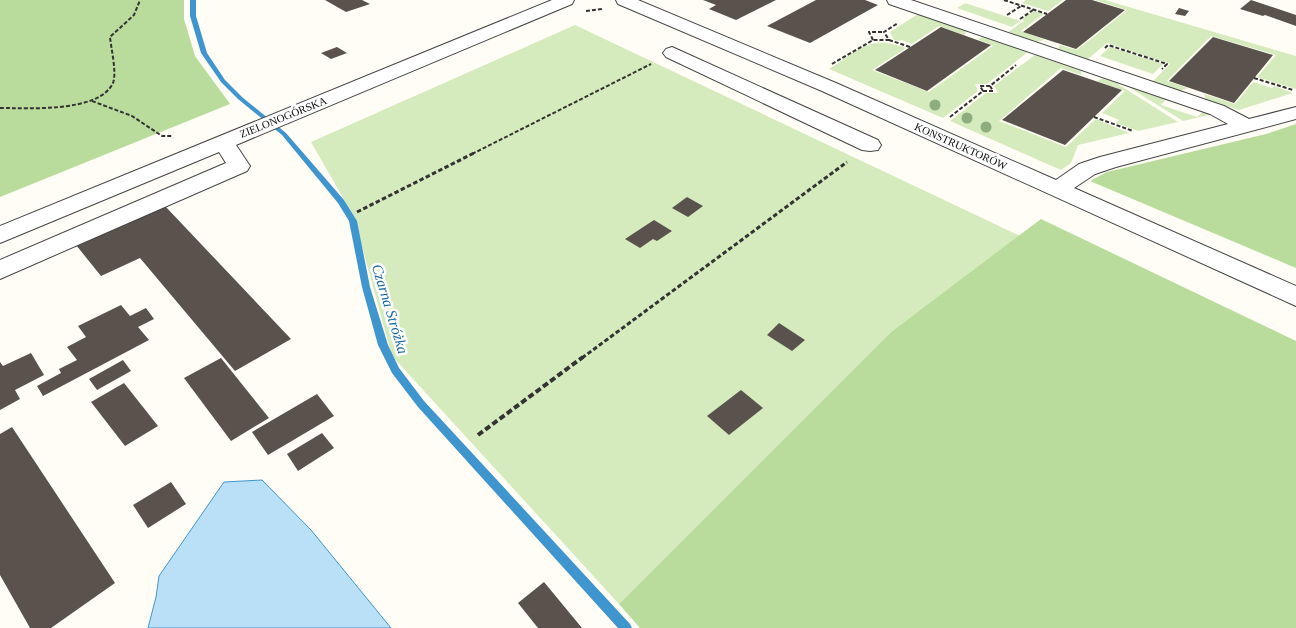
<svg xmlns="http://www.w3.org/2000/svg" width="1296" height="628" font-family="'Times New Roman',serif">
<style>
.green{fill:#d5ebbd}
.forest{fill:#b9dc9c}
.water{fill:#b9e0f7;stroke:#3f96cf}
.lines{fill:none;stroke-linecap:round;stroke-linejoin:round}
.stream{fill:#3f96cf;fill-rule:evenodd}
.building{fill:#5a524d}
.minor-casing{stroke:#444;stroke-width:2}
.path-far2{stroke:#333;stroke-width:2;stroke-dasharray:4 2;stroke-linecap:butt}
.path-far1{stroke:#333;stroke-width:3;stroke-dasharray:4.5 2.5;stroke-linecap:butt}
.path{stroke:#333;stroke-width:4;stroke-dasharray:6 3;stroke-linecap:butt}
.minor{fill:#fff;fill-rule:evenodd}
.tree{fill:#8dad7f}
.labels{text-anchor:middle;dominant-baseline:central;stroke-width:5;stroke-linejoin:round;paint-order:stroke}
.far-street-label{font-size:11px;fill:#111;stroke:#fff}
.water-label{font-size:15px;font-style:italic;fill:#1768a6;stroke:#fff}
</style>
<rect width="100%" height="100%" fill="#fffdf5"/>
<g class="green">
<path d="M 1026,0 L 1063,0 L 1048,11 L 1022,3 Z"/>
<path d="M 1095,0 L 1105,0 L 1296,56 L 1296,89 L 1257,77 L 1276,55 L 1211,36 L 1167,81 L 1188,88 L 1180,91 L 1153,81 L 1170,64 L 1107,43 L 1088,59 L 1059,50 L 1059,45 L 1077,50 L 1127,10 Z"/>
<path d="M 965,3 L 1020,21 L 1012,27 L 957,8 Z"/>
<path d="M 1034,11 L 1044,14 L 1021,31 L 1045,40 L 1036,42 L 1008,32 L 1024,21 L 1022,19 Z"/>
<path d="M 918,14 L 966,31 L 966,32 L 964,35 L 939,26 L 912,44 L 902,40 L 898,41 L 894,40 L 890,32 Z"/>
<path d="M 575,25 L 1020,236 L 891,332 L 619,604 L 392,356 L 354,217 L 311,142 Z"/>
<path d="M 984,37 L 1028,52 L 987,84 L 975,84 L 978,91 L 943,118 L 829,69 C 859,50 869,34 906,48 L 872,70 L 929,92 L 993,46 L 977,39 Z"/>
<path d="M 1110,47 L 1163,64 L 1153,74 L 1100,56 Z"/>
<path d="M 1035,55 L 1081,71 L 1081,75 L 1061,68 L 999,121 L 1066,147 L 1096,119 L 1129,133 L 1078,145 L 1071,163 L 1061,170 L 950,121 L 986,93 L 998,93 L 994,86 Z"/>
<path d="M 1103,78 L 1116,83 L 1178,122 L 1138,131 L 1116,123 L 1119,120 L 1102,113 L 1125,91 L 1097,81 Z"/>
<path d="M 1119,81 L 1167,98 L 1161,105 L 1197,117 L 1204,111 L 1213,114 L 1183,121 Z"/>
<path d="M 1253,82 L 1272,88 L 1274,86 L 1293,93 L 1239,110 L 1206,99 L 1204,94 L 1235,104 Z"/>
</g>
<g class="forest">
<path d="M 0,0 L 184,0 L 184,19 L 195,56 L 230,104 L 0,197 Z"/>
<path d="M 1296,124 L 1296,268 L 1090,181 L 1107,172 L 1266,134 Z"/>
<path d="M 1041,219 L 1296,341 L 1296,628 L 640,628 L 619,604 L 891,332 Z"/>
</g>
<path class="water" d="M 262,480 L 311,530 L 391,628 L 148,628 L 156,597 L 159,576 L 224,482 Z"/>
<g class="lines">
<path class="stream" d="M 190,0 L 196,0 L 196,16 L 207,53 L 225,80 L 242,97 L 286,133 L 344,200 L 357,221 L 370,287 L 388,345 L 399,368 L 424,401 L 630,624 L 632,628 L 618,628 L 418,407 L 392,373 L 378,345 L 362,287 L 349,221 L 338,203 L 282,135 L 238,99 L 221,82 L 201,53 L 190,16 Z"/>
</g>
<g class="building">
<path d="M 325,0 L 362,0 L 370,4 L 346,12 Z"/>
<path d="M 703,0 L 776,0 L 736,20 L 709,9 L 716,5 Z"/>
<path d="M 816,0 L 865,0 L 878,5 L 810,43 L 767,26 Z"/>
<path d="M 1066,0 L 1092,0 L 1125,10 L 1076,49 L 1023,32 Z"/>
<path d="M 1251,0 L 1296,15 L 1296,26 L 1265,15 L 1263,16 L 1240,9 Z"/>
<path d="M 1179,8 L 1189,11 L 1185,16 L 1175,14 Z"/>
<path d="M 941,27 L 991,45 L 927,91 L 875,70 Z"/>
<path d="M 1213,37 L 1273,55 L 1234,103 L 1169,81 Z"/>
<path d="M 337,47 L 347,53 L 331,59 L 321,53 Z"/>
<path d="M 1063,70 L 1122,90 L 1065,145 L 1002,120 Z"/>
<path d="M 687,197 L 703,206 L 688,217 L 672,208 Z"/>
<path d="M 165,206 L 291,339 L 235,371 L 140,258 L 101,276 L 76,245 Z"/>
<path d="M 654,220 L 672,231 L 657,241 L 653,239 L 640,248 L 625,239 Z"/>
<path d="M 121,305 L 130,316 L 146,308 L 154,319 L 138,327 L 149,340 L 43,396 L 37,386 L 61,373 L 59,369 L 77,360 L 67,347 L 86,337 L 78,326 Z"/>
<path d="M 779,323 L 805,340 L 792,351 L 767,335 Z"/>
<path d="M 31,353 L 44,375 L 15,390 L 20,399 L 0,410 L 0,362 L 3,366 Z"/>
<path d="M 221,358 L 269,418 L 231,441 L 184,378 Z"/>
<path d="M 123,360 L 131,371 L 97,390 L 89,379 Z"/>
<path d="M 124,383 L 158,426 L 125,446 L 91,402 Z"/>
<path d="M 741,390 L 763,408 L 729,435 L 707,416 Z"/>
<path d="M 317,394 L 334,416 L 268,455 L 252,432 Z"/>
<path d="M 12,427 L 115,583 L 51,628 L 30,628 L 0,575 L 0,434 Z"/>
<path d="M 322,433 L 334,448 L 298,471 L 287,454 Z"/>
<path d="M 171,482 L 186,504 L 148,528 L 133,505 Z"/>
<path d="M 544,582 L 582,628 L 538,628 L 518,603 Z"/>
</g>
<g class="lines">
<defs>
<g id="minor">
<path d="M 552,0 L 574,0 L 572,4 L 236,145 L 250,166 L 247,171 L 0,279 L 0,260 L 226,163 L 219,152 L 0,243 L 0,226 Z"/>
<path d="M 616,0 L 638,0 L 836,83 L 1056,180 L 1079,164 L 1100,157 L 1228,124 L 1210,114 L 889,4 L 887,0 L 911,0 L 1224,106 L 1249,119 L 1296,107 L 1296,119 L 1116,167 L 1095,174 L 1074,188 L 1296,286 L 1296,306 L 822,91 L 618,4 Z"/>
<path d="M 672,47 L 878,140 L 881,145 L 878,150 L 870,151 L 862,150 L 666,57 L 663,53 L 666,49 Z"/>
</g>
</defs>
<use href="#minor" class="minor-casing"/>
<g class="path-far2">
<path d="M 1004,0 L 1047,14"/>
<path d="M 586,11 L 602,9"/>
<path d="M 1007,15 L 1021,6"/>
<path d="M 1020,19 L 1033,10"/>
<path d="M 873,40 L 869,32 L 884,32"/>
<path d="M 889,40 L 910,47"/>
<path d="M 1105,48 L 1108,45 L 1167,64 L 1162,69"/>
<path d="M 832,64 L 873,40 L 889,40 L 884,32 L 898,23"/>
<path d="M 1254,78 L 1293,90"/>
<path d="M 983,91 L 980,86 L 990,86"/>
<path d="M 92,101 L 132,116 L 162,136 L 172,136"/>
<path d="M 0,108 C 28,108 99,113 113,83 C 117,73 111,48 110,37 L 134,15 L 140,0"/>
<path d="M 950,117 L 983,91 L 993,91 L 990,86 L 1016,65"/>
<path d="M 1094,117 L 1133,131"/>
<path d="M 472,154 L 651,64"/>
</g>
<g class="path-far1">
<path d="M 357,212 L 474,153"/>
<path d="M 582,358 L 847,162"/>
</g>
<path class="path" d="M 478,435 L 583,357"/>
<use href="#minor" class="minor"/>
</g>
<g class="tree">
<circle cx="935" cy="105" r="5.5"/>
<circle cx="967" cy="118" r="5.5"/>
<circle cx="986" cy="127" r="5.5"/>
</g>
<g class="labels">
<g class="far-street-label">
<text transform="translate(283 117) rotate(-22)">ZIELONOGÓRSKA</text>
<text transform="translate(961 146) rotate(24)">KONSTRUKTORÓW</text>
</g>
<g class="water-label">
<text transform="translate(390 309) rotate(73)">Czarna Stróżka</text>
</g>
</g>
</svg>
